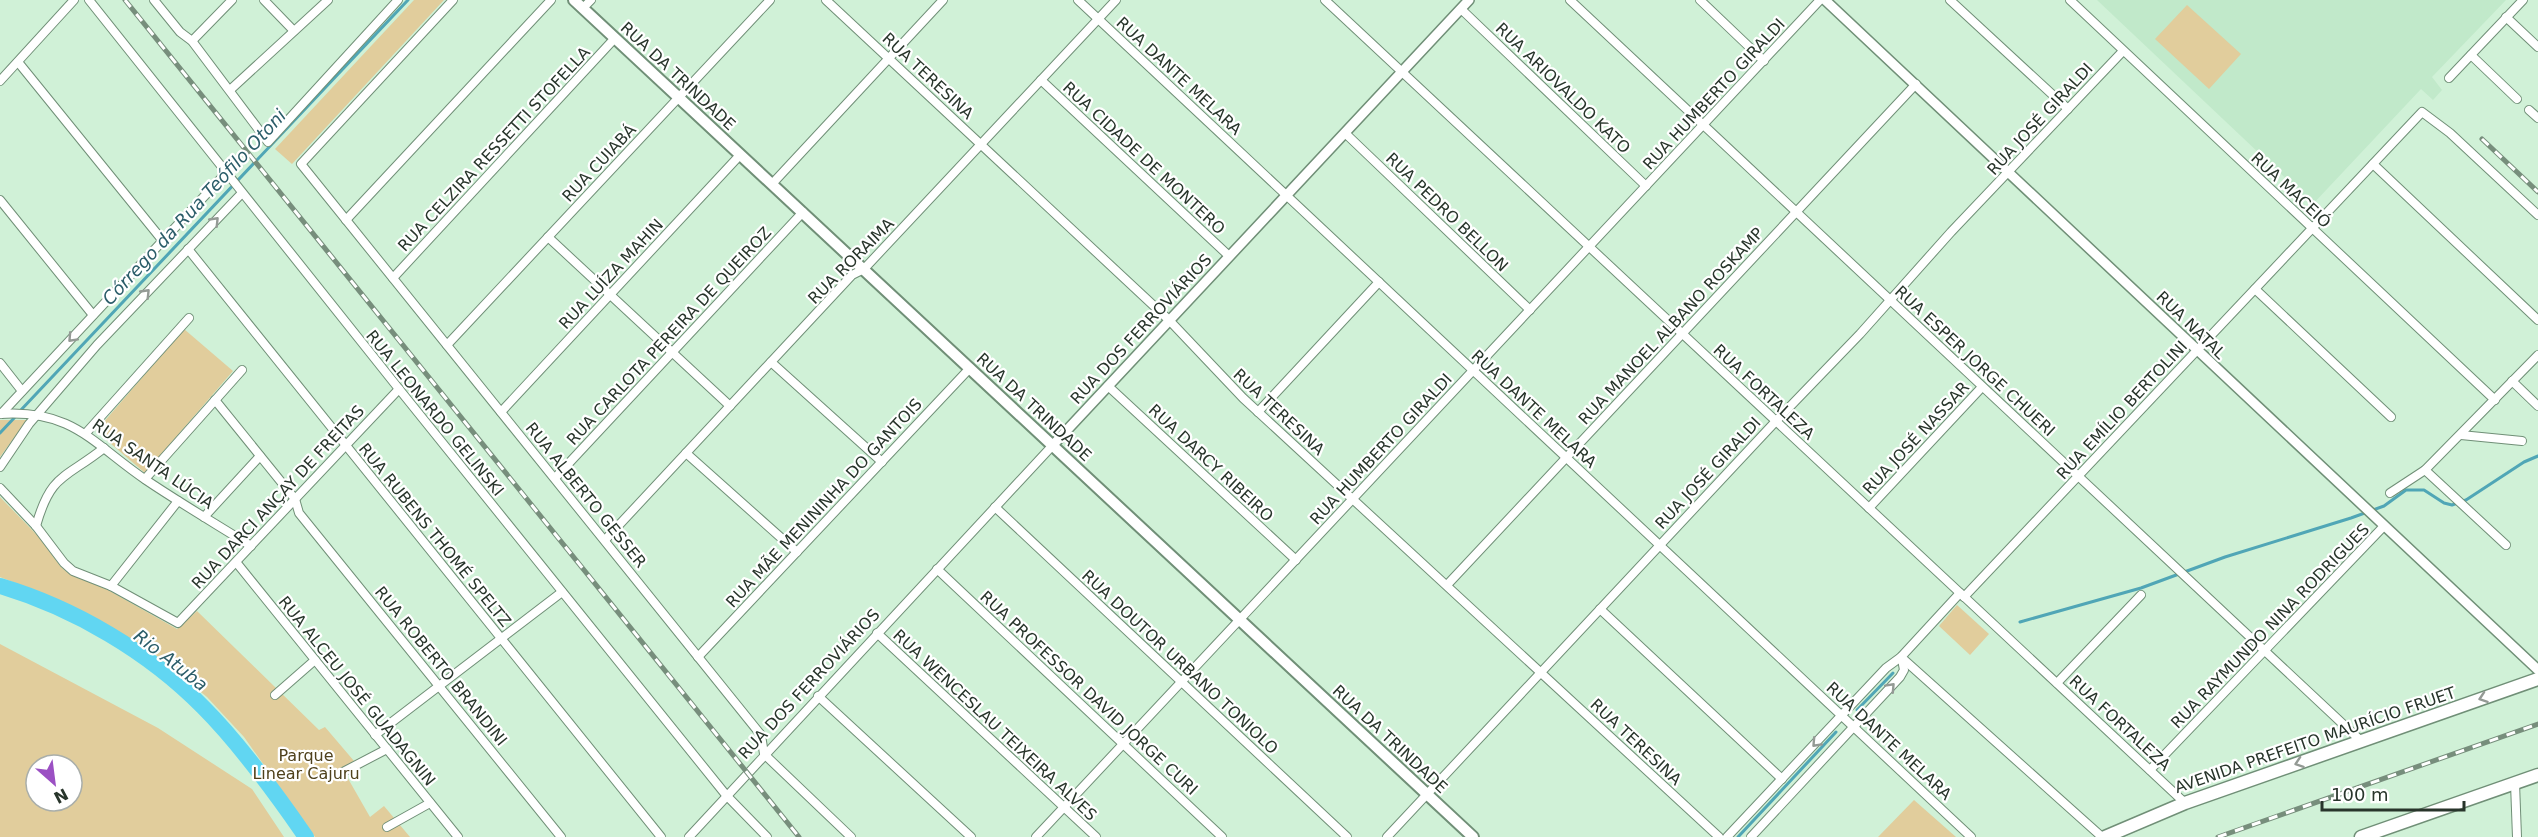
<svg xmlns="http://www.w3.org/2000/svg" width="2538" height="837" font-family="'DejaVu Sans',sans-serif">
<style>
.built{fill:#c1e9ca}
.green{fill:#e1cd9c;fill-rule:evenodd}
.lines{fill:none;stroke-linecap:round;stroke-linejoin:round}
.stream{stroke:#50a6b6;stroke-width:3}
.river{stroke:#61d6f2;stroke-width:16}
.minor-casing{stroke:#708f77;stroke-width:10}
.tertiary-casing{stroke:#708f77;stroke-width:12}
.secondary-casing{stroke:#708f77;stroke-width:14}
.primary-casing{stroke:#708f77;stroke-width:15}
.minor{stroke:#fff;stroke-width:8}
.tertiary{stroke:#fff;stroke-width:9}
.secondary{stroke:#fff;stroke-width:10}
.primary{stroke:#fff;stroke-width:12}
.rail-casing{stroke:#778e7c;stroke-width:5}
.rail{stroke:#fff;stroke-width:3;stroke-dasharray:9;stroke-linecap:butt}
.oneway{stroke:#949a95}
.labels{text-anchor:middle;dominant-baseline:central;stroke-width:4.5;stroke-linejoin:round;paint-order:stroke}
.street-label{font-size:16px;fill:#28352b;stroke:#fff}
.park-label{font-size:16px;fill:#4f411c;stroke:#fff}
.water-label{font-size:18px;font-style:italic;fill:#2b5d69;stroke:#fff}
</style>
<rect width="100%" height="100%" fill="#d0f1d7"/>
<path class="built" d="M 2097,0 L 2506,0 L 2432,77 L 2442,90 L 2433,100 L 2421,89 L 2313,204 Z"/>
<g class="green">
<path d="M 414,0 L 444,0 L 292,164 L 275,149 Z"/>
<path d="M 2187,5 L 2241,54 L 2209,89 L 2155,39 Z"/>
<path d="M 184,329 L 233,371 L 145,473 L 96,431 Z"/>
<path d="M 0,420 L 27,420 L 0,457 Z"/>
<path d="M 0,497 L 38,536 L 61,567 L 68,573 L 108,590 L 177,629 L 197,611 L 319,730 L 325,727 L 354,761 L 342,768 L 370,817 L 384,806 L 410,837 L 315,837 L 244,737 L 207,697 L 157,656 L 49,596 L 0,577 Z"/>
<path d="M 1957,605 L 1989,634 L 1970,655 L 1939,626 Z"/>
<path d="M 0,644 L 158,728 L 252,789 L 284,837 L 0,837 ZM 36,765 L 72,765 L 72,801 L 36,801 Z"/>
<path d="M 1914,800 L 1956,837 L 1878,837 Z"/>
</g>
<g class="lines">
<g class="stream">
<path d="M 20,411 L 408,0"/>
<path d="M 0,433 L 16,416"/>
<path d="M 2020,622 L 2141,588 L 2225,557 L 2351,518 L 2384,506 L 2406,490 L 2424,490 L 2444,503 L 2452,505 L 2466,500 L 2524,462 L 2538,456"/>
<path d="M 1857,710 L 1893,673"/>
<path d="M 1738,837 L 1836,732"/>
</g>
<path class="river" d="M 0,586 C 74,608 149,652 203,707 C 239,743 277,795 306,837"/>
<defs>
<g id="minor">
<path d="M 89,0 L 399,389 L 726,795 L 767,837"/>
<path d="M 154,0 L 180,32 L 192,41 L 268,142 L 398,0"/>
<path d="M 264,0 L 294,31"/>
<path d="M 453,0 L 301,164 L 761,735 L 764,754 L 851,837"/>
<path d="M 826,0 L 1169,320 L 1243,398 L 1719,837"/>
<path d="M 1078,0 L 1971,837"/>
<path d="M 1325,0 L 2185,803"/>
<path d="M 1570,0 L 2361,741"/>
<path d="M 1700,0 L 1764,61"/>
<path d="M 1950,0 L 2068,109"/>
<path d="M 2070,0 L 2495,400"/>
<path d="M 583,8 L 591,0"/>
<path d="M 1461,9 L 1646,186"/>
<path d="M 2506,17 L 2538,47"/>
<path d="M 192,41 L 232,0"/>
<path d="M 2471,55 L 2517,99"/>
<path d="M 18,62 L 163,241"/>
<path d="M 2449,78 L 2523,0"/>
<path d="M 1041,80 L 1229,256"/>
<path d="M 0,81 L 74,0"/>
<path d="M 230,90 L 328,0"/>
<path d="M 2529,110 L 2538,118"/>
<path d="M 1345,133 L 1530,310"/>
<path d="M 2373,164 L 2538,320"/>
<path d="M 772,184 L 943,0"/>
<path d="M 0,200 L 93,315"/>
<path d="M 346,220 L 551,0"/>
<path d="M 548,237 L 730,406"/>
<path d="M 188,249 L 661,837"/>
<path d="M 393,278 L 615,38"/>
<path d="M 2255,289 L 2391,417"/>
<path d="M 447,345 L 770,0"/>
<path d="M 771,362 L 882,462"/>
<path d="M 0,363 L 22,391"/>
<path d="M 2512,381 L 2538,406"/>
<path d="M 1108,386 L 1296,560"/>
<path d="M 215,400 L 295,499 L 299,513 L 561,837"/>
<path d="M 501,412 L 740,155"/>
<path d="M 1258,412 L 1379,282"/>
<path d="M 0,414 C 73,409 93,444 146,480 C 180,503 216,524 251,546"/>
<path d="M 1,414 L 226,173"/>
<path d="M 86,433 L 189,318"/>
<path d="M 2461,435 L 2522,441"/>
<path d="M 686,453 L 797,552"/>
<path d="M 0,467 L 29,424 L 97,345 L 242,193"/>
<path d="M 2425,470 L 2506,545"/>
<path d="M 555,478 L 803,212"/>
<path d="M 145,479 L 242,370"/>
<path d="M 0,488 L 36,526 L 64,563 L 73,571 L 111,586 L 178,623 L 399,389"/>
<path d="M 2390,493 L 2425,470 L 2538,355"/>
<path d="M 995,507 L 1347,837"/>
<path d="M 1869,508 L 1982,387"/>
<path d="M 204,517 L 260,456"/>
<path d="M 36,526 C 51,473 65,479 104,448"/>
<path d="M 605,540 L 852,275 L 864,269 L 1116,0"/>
<path d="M 236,562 L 458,837"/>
<path d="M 937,569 L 1222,837"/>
<path d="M 1447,585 L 1916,84"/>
<path d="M 111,586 L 178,501"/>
<path d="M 1964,597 L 2422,112 L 2450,133 L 2538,215"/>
<path d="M 1600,609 L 1782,779"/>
<path d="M 877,633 L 1096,837"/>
<path d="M 698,657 L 970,368"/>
<path d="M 1901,657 L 2102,837"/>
<path d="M 2057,683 L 2141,595"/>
<path d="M 275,695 L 315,660"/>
<path d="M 818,696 L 971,837"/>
<path d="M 375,735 L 562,592"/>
<path d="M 2150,770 L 2384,526"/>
<path d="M 343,772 L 387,749"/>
<path d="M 2515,783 L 2517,837"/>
<path d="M 387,827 L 430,803"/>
<path d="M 689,837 L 1053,445"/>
<path d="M 1036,837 L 1820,0"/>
<path d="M 1387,837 L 1776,421 L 1860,334 L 1951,232 L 2123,51"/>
<path d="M 1727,837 L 1886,668 L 1901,657 L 1960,593"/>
<path d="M 1751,837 L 1900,677 L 1904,670 L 1902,659"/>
</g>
<g id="tertiary">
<path d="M 1825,0 L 2538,670"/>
<path d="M 1053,445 L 1469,0"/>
</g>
<path id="secondary" d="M 574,0 L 1473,837"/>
<g id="primary">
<path d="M 2105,837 L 2185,803 L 2538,679"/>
<path d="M 2361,837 L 2538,775"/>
</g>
</defs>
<use href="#minor" class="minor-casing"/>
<use href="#tertiary" class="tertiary-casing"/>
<use href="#secondary" class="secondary-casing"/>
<use href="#primary" class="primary-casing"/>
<use href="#minor" class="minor"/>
<use href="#tertiary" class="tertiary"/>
<use href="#secondary" class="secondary"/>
<use href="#primary" class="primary"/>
<defs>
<g id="rail">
<path d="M 125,0 L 799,837"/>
<path d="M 2482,139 L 2538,192"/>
<path d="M 2218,837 L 2538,724"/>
</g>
</defs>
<use href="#rail" class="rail-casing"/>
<use href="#rail" class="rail"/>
</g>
<defs><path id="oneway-chevron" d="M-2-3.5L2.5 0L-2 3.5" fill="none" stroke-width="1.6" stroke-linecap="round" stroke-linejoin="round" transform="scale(1.5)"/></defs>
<g class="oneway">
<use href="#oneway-chevron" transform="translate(215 221) rotate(-46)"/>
<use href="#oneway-chevron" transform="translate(146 293) rotate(-46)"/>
<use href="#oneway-chevron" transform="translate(72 338) rotate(133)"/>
<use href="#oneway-chevron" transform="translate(1891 687) rotate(-47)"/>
<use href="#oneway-chevron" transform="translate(2483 698) rotate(161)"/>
<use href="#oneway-chevron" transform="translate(1816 743) rotate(133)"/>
<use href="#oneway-chevron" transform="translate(2299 763) rotate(161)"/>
</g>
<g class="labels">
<g class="street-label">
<text transform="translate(678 76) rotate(43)">RUA DA TRINDADE</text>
<text transform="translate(928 76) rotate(43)">RUA TERESINA</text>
<text transform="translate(1179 76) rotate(43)">RUA DANTE MELARA</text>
<text transform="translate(1563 88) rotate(44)">RUA ARIOVALDO KATO</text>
<text transform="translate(1714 94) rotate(-47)">RUA HUMBERTO GIRALDI</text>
<text transform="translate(2040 119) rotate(-47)">RUA JOSÉ GIRALDI</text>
<text transform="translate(494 149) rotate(-47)">RUA CELZIRA RESSETTI STOFELLA</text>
<text transform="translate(1144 158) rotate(43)">RUA CIDADE DE MONTERO</text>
<text transform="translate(599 163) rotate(-47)">RUA CUIABÁ</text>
<text transform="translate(2291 190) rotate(43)">RUA MACEIÓ</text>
<text transform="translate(1447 212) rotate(44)">RUA PEDRO BELLON</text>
<text transform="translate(851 261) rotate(-45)">RUA RORAIMA</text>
<text transform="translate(611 274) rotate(-47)">RUA LUÍZA MAHIN</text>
<text transform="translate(2191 325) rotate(44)">RUA NATAL</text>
<text transform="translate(1671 326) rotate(-47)">RUA MANOEL ALBANO ROSKAMP</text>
<text transform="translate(1141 329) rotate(-47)">RUA DOS FERROVIÁRIOS</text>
<text transform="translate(669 336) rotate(-47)">RUA CARLOTA PEREIRA DE QUEIROZ</text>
<text transform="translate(1975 361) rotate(43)">RUA ESPER JORGE CHUERI</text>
<text transform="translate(1764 392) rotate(43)">RUA FORTALEZA</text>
<text transform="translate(1034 407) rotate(43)">RUA DA TRINDADE</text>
<text transform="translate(1534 409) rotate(43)">RUA DANTE MELARA</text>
<text transform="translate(2122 410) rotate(-47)">RUA EMÍLIO BERTOLINI</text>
<text transform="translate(1279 412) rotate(43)">RUA TERESINA</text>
<text transform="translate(435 413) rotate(51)">RUA LEONARDO GELINSKI</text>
<text transform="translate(1916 438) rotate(-47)">RUA JOSÉ NASSAR</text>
<text transform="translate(1381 449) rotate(-47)">RUA HUMBERTO GIRALDI</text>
<text transform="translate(1211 463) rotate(43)">RUA DARCY RIBEIRO</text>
<text transform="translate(153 464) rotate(35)">RUA SANTA LÚCIA</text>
<text transform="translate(1708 473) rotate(-47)">RUA JOSÉ GIRALDI</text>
<text transform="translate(586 495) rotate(51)">RUA ALBERTO GESSER</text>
<text transform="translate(278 497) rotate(-47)">RUA DARCI ANÇAY DE FREITAS</text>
<text transform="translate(824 503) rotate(-47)">RUA MÃE MENININHA DO GANTOIS</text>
<text transform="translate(435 535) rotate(51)">RUA RUBENS THOMÉ SPELTZ</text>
<text transform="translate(2270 626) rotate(-46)">RUA RAYMUNDO NINA RODRIGUES</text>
<text transform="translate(1180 662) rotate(43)">RUA DOUTOR URBANO TONIOLO</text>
<text transform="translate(441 666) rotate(51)">RUA ROBERTO BRANDINI</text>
<text transform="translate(809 684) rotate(-47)">RUA DOS FERROVIÁRIOS</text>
<text transform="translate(357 691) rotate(51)">RUA ALCEU JOSÉ GUADAGNIN</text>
<text transform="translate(1089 693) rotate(43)">RUA PROFESSOR DAVID JORGE CURI</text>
<text transform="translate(2120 723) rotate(43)">RUA FORTALEZA</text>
<text transform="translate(995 725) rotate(43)">RUA WENCESLAU TEIXEIRA ALVES</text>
<text transform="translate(1390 739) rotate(43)">RUA DA TRINDADE</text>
<text transform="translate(2315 740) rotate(-19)">AVENIDA PREFEITO MAURÍCIO FRUET</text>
<text transform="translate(1889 741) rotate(43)">RUA DANTE MELARA</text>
<text transform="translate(1636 742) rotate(43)">RUA TERESINA</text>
</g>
<g class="park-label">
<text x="306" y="755">Parque<tspan x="306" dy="18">Linear Cajuru</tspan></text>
</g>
<g class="water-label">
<text transform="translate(194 207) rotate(-47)">Córrego da Rua Teófilo Otoni</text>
<text transform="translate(171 660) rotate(38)">Rio Atuba</text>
</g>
</g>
<g transform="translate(54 783) rotate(152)"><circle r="28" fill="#ffffff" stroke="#a9aeaa" stroke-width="1.5"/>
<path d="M0-4.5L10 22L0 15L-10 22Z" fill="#9b50c3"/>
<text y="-9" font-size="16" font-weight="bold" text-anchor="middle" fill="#28352b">N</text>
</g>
<path d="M2322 801v9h142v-9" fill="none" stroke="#28352b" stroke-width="3"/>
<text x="2331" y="801" font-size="18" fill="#28352b" stroke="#ffffff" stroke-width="4.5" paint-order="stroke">100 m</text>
</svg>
